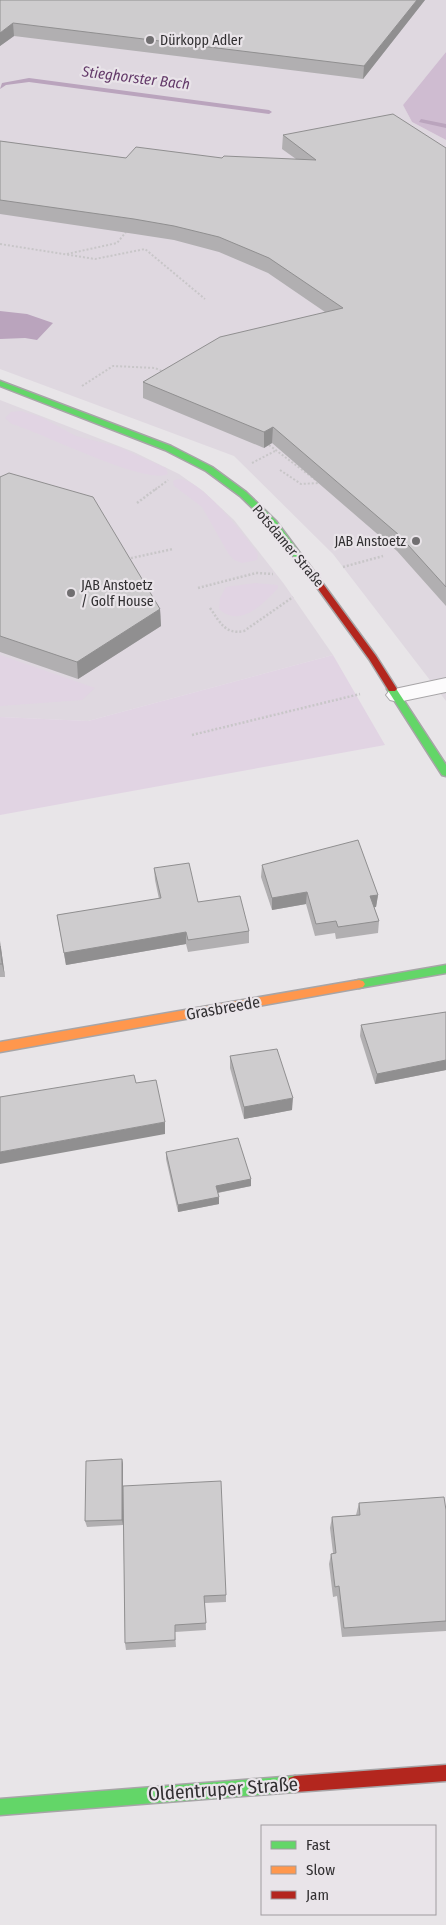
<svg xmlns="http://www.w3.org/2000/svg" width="446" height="1925" font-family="'Fira Sans Condensed',sans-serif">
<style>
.built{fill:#dfd8e0}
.green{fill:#e1d4e3}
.forest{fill:#cfbcd1}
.water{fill:#baa4bd}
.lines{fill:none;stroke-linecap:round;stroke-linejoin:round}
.stream{fill:#baa4bd;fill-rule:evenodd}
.street-casing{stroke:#a7a5a7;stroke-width:2}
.fast-casing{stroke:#a7a5a7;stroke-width:3}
.slow-casing{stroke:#a7a5a7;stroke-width:3}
.jam-casing{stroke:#a7a5a7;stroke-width:3}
.path-far1{stroke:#c8c6c8;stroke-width:2;stroke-dasharray:2 2;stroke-linecap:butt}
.path{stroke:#c8c6c8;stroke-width:2.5;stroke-dasharray:2 2;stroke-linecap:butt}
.street{fill:#fcfbfc;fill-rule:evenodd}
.fast{fill:#63d668;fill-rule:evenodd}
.slow{fill:#ff974d;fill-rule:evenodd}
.jam{fill:#b3261e;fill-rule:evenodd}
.wall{fill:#b1afb1}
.shaded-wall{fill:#908f90}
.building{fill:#ceccce;stroke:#908f90}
.poi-dot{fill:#716f71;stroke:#e9e4e9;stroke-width:2}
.labels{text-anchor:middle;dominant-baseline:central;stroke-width:4.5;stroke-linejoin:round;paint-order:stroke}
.far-poi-label{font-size:14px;fill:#312f31;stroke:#e9e4e9;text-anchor:start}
.far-street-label{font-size:14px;fill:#312f31;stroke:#e9e4e9}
.far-water-label{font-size:15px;font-style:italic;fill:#633969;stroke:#e9e4e9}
.street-label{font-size:16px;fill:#312f31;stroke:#e9e4e9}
.near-street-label{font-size:19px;fill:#312f31;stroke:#e9e4e9}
</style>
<rect width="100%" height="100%" fill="#e8e5e8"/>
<g class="built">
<path d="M 0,0 L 446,0 L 446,52 L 403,105 L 412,122 L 446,140 L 446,701 L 333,554 L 234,456 L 0,369 Z"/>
<path d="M 0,400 L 134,452 L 179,474 L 203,491 L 234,520 L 284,584 L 333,655 L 88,721 L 0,717 Z"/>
</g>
<g class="green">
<path d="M 21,411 L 41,417 L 76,436 L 116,446 L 166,468 L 168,474 C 147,486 40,432 12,424 L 5,418 L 11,412 Z"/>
<path d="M 178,479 C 201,478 243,534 257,552 L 258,555 L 257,560 L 242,563 L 234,560 L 228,553 L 202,507 L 174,486 L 173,481 Z"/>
<path d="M 255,583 L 278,585 L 278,588 C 264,603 240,629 219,609 L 220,598 L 226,587 Z"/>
<path d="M 0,655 L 95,688 L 82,700 L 0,706 Z"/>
<path d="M 333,655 L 385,745 L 0,815 L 0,717 L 88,721 Z"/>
</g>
<path class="forest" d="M 446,52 L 446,140 L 412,122 L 403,105 Z"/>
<path class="water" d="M 0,311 L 27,314 L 53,323 L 37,340 L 25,338 L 0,339 Z"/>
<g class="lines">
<g class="stream">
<path d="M 29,78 L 269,110 L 272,112 L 269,114 L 29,82 L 6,85 L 0,89 L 2,83 Z"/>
<path d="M 421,119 L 446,124 L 446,128 L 419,122 Z"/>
</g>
<defs>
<path id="street" d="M 446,678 L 446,692 L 398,702 L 390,700 L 386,695 L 390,690 Z"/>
<g id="fast">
<path d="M 0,381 L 171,446 L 212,467 L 246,492 L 276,521 L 308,564 L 304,567 L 301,566 L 270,525 L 240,496 L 206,471 L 165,450 L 0,386 Z"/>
<path d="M 392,686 L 395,687 L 446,765 L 446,776 L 442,775 L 387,689 Z"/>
<path d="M 446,965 L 446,973 L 359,988 L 355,987 L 353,984 L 355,981 L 359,980 Z"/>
<path d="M 295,1776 L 301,1778 L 303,1784 L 301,1790 L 295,1792 L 0,1815 L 0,1799 Z"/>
</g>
<path id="slow" d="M 359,980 L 363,981 L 365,984 L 363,987 L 359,988 L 0,1052 L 0,1042 Z"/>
<g id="jam">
<path d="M 304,561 L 307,562 L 376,656 L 397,689 L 395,691 L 389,691 L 369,659 L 300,564 Z"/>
<path d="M 446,1765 L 446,1781 L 295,1792 L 289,1790 L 287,1784 L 289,1778 L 295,1776 Z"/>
</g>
</defs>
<use href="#street" class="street-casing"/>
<use href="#fast" class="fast-casing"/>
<use href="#slow" class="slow-casing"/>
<use href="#jam" class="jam-casing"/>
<g class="path-far1">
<path d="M 0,244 L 95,259 L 145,249 L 205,299"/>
<path d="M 67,254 L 117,243 L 126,232"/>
<path d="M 82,386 L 113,366 L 155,368 L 166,373"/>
<path d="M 269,445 L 317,481"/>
<path d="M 252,463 L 275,451"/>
<path d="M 280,470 L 301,484 L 319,483"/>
<path d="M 155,490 L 168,480"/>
</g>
<g class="path">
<path d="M 137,503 L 157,488"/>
<path d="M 127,559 L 173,549"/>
<path d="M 343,567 L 383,556"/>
<path d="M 198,588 L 256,573 L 273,574"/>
<path d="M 210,608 C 220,622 225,635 244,631 L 293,597"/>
<path d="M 192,735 L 360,694"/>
</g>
<use href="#street" class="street"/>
<use href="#fast" class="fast"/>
<use href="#slow" class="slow"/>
<use href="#jam" class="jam"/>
</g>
<g class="wall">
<path d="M 0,0 L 425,0 L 363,79 L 14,36 L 0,46 Z"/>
<path d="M 283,135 L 446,148 L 446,606 L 397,551 L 272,443 L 264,448 L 143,398 L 143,382 L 325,312 L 268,273 L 219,252 L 174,240 L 135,234 L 0,214 L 0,141 L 126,158 L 296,159 L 282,149 Z"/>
<path d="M 0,477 L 160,609 L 161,626 L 78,679 L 0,652 Z"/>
<path d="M 262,865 L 378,895 L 376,907 L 374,907 L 379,921 L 378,933 L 336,939 L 335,933 L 315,936 L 306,904 L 272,910 L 261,877 Z"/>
<path d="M 154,868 L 198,902 L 249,931 L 249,943 L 188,952 L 186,944 L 66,965 L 57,915 L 159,899 L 155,880 Z"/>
<path d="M 0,941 L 5,977 L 0,977 Z"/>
<path d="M 446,1012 L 446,1070 L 375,1084 L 360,1036 L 361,1025 Z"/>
<path d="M 230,1056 L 292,1110 L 244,1119 L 230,1068 Z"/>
<path d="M 166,1152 L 251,1179 L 251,1186 L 218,1193 L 219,1204 L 178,1212 L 166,1159 Z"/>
<path d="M 122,1459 L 123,1464 L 123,1525 L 87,1527 L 85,1521 Z"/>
<path d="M 123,1486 L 226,1595 L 226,1602 L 205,1603 L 206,1630 L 175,1632 L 176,1647 L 126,1650 L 125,1643 Z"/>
<path d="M 359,1503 L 446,1510 L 446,1631 L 342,1637 L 337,1596 L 333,1597 L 329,1564 L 331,1554 L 333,1553 L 330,1528 L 332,1517 L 356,1515 Z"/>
</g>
<g class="shaded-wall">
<path d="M 417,0 L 425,0 L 363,79 L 364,66 Z"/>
<path d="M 13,23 L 14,36 L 0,46 L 0,33 Z"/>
<path d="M 273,427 L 272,443 L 264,448 L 264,432 Z"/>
<path d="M 160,609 L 161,626 L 78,679 L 77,662 Z"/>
<path d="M 307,892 L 306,904 L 272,910 L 272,898 Z"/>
<path d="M 378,895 L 376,907 L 369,908 L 370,896 Z"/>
<path d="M 186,932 L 186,944 L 66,965 L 64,953 Z"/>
<path d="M 0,941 L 5,977 L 2,964 Z"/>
<path d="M 446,1060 L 446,1070 L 375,1084 L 377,1074 Z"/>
<path d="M 293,1098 L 292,1110 L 244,1119 L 244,1107 Z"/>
<path d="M 165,1122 L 165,1134 L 0,1164 L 0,1152 Z"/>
<path d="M 251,1179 L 251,1186 L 216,1193 L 216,1186 Z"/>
<path d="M 219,1197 L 219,1204 L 178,1212 L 178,1205 Z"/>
<path d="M 122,1459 L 123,1464 L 123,1525 L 122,1520 Z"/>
</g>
<g class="building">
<path d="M 0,0 L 417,0 L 364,66 L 13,23 L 0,33 Z"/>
<path d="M 393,114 L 446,148 L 446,587 L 399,535 L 273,427 L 264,432 L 143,382 L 220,337 L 343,308 L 269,258 L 219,237 L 174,226 L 134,219 L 0,200 L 0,141 L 126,158 L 136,147 L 222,158 L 224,156 L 316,160 L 283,135 Z"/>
<path d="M 9,473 L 93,497 L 160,609 L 77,662 L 0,636 L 0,477 Z"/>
<path d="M 358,840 L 378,895 L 370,896 L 379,921 L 338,927 L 336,921 L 316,924 L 307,892 L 272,898 L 262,865 Z"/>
<path d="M 189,863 L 198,902 L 240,896 L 249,931 L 188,940 L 186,932 L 64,953 L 57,915 L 161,898 L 154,868 Z"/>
<path d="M 0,946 L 2,964 L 0,964 Z"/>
<path d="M 446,1012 L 446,1060 L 377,1074 L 361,1025 Z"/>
<path d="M 277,1049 L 293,1098 L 244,1107 L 230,1056 Z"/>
<path d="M 134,1075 L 136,1083 L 156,1080 L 165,1122 L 0,1152 L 0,1097 Z"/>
<path d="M 238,1138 L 251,1179 L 216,1186 L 219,1197 L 178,1205 L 166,1152 Z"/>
<path d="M 122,1459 L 122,1520 L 85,1521 L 86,1461 Z"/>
<path d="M 221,1481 L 226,1595 L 204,1596 L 206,1623 L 175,1625 L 175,1640 L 125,1643 L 123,1486 Z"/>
<path d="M 444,1497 L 446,1510 L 446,1621 L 344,1628 L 339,1586 L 335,1587 L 331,1554 L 336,1553 L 332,1517 L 360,1515 L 359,1503 Z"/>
</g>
<g class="poi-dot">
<circle cx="150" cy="40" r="5"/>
<circle cx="416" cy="541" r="5"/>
<circle cx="71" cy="593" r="5"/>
</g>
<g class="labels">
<g class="far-poi-label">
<text x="160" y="40">Dürkopp Adler</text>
<text x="406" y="541" text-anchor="end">JAB Anstoetz</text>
<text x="81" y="585">JAB Anstoetz<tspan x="81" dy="16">/ Golf House</tspan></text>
</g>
<g class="far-street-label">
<text transform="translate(288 546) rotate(50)">Potsdamer Straße</text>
</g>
<g class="far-water-label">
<text transform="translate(136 78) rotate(7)">Stieghorster Bach</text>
</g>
<g class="street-label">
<text transform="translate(223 1008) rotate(-10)">Grasbreede</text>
</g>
<g class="near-street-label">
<text transform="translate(223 1789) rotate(-4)">Oldentruper Straße</text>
</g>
</g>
<rect x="261" y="1825" width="175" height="90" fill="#e9e4e9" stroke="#9f9c9f"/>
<rect x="271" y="1841" width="25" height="8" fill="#63d668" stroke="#9f9c9f"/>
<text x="306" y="1850" font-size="15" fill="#312f31">Fast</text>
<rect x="271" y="1866" width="25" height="8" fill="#ff974d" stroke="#9f9c9f"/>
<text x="306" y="1875" font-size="15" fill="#312f31">Slow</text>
<rect x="271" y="1891" width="25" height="8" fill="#b3261e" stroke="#9f9c9f"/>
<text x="306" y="1900" font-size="15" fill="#312f31">Jam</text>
</svg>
